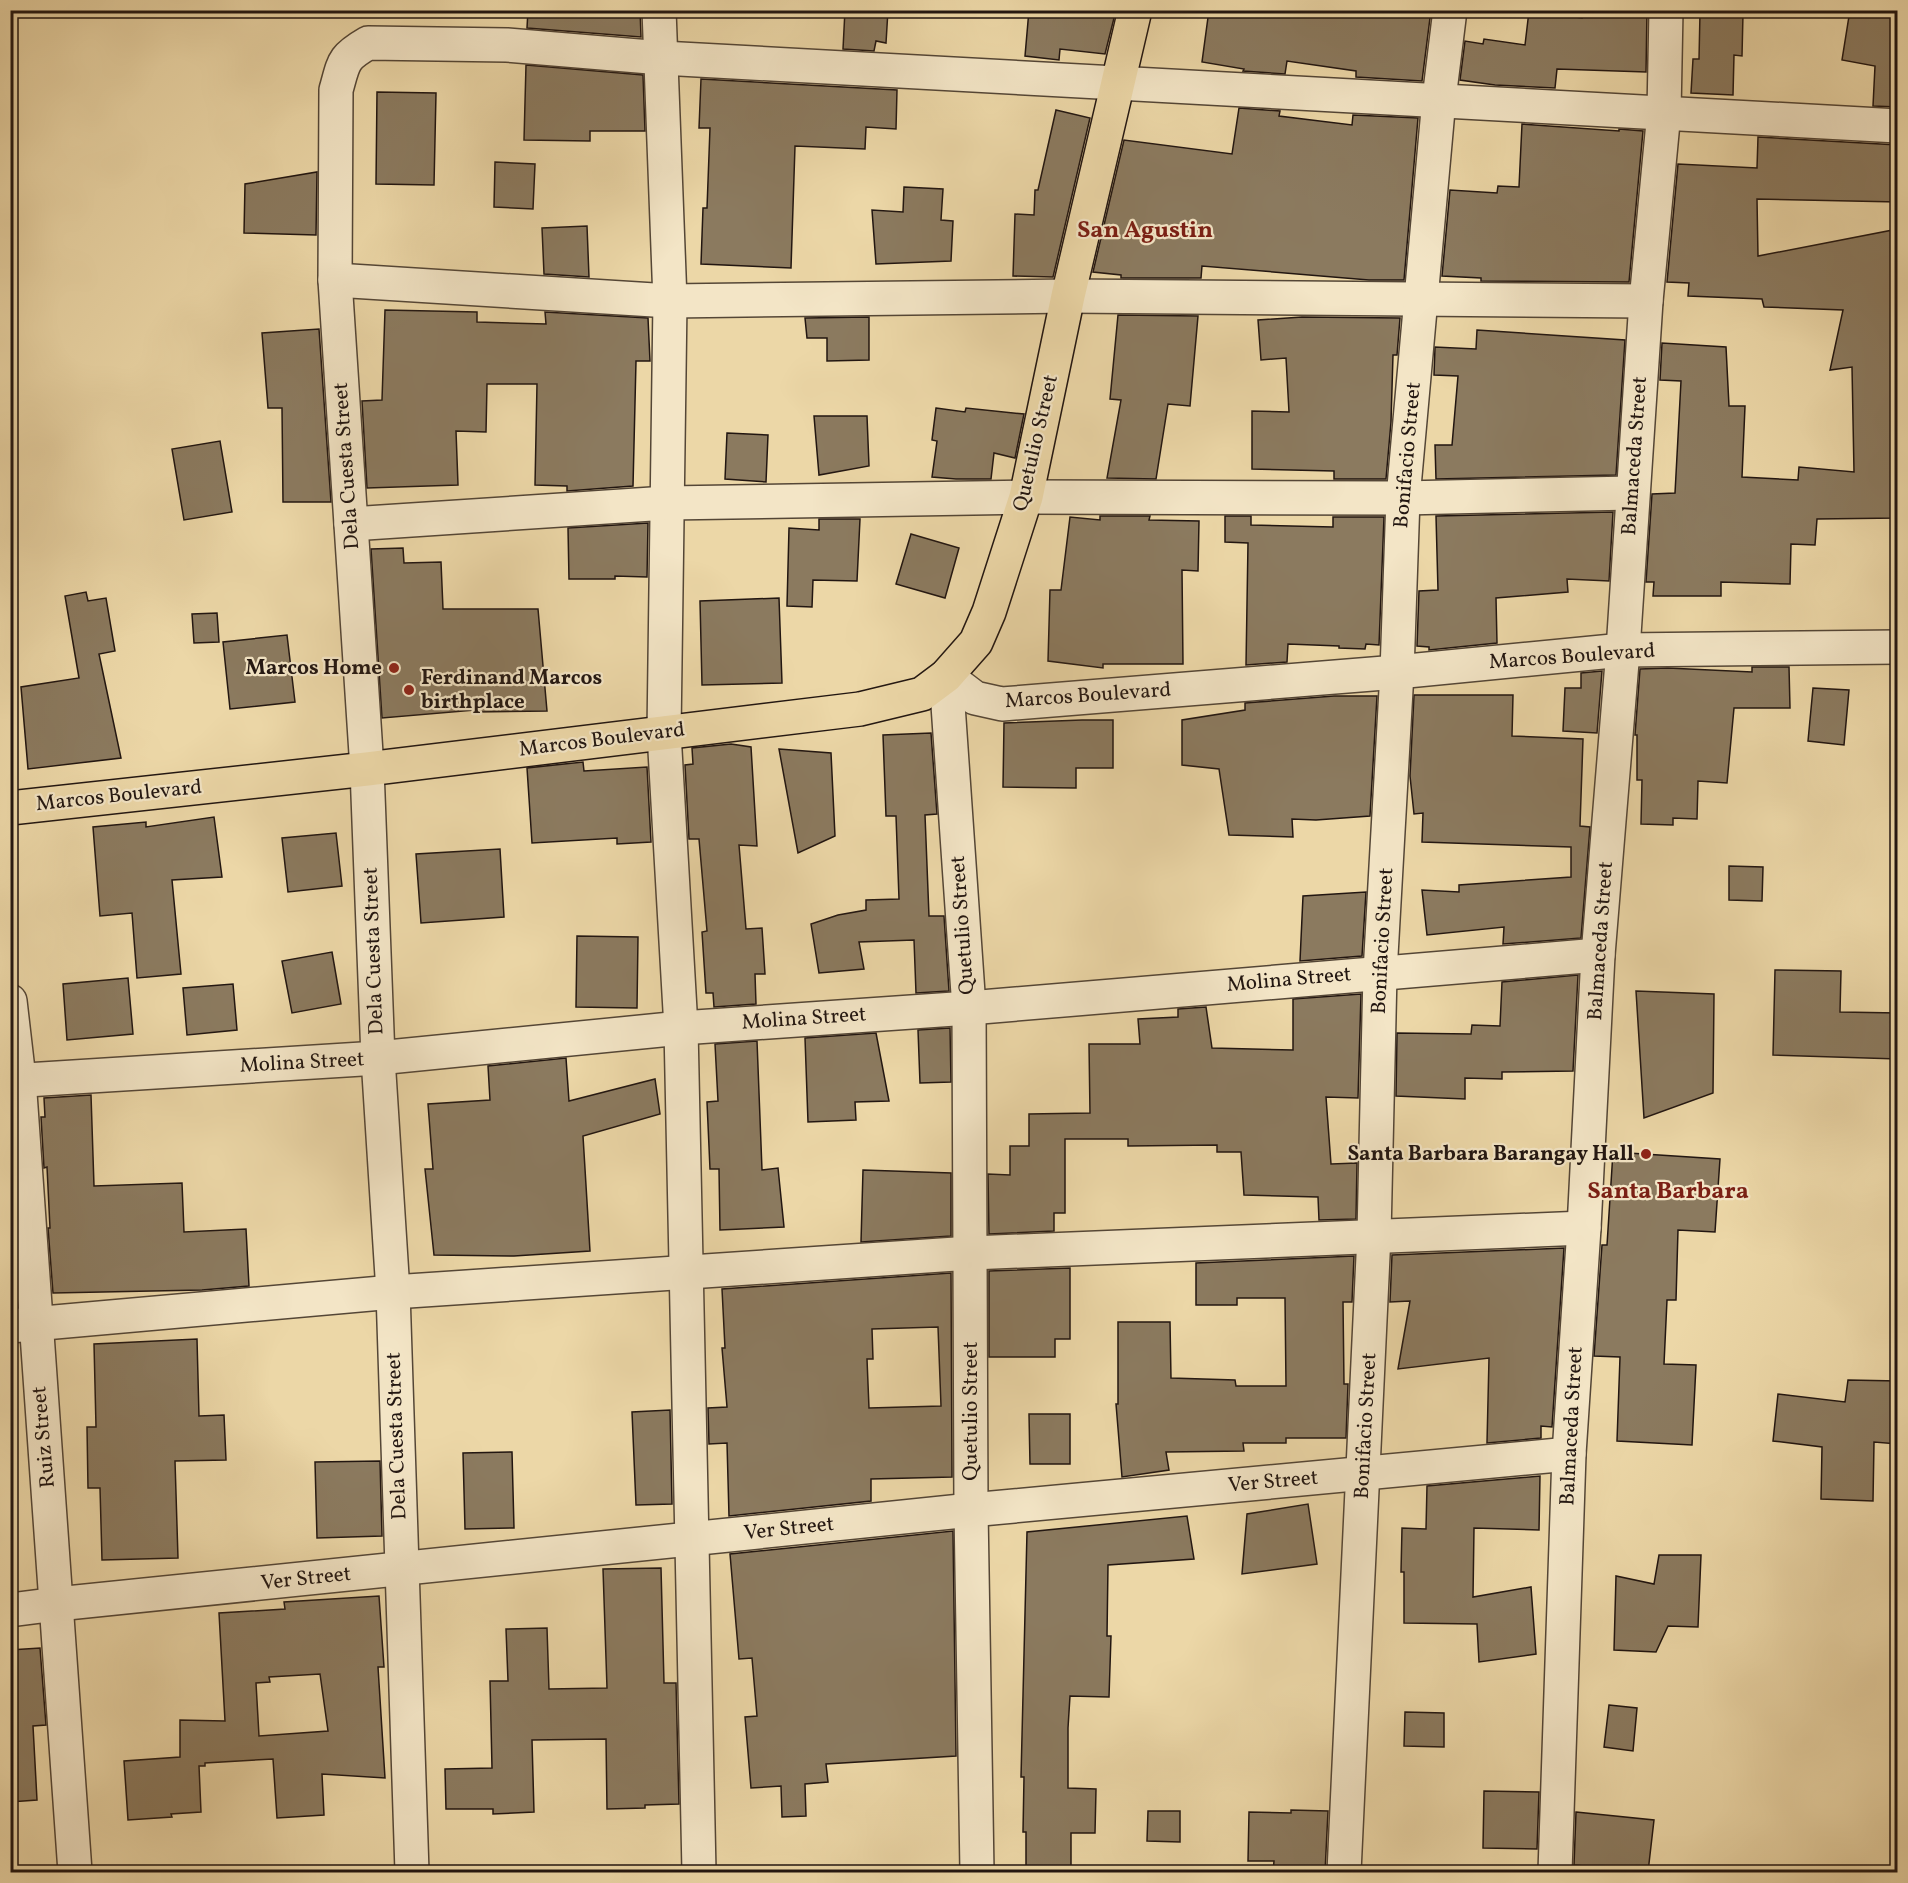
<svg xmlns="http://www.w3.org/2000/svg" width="1908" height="1883" font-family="Vollkorn,serif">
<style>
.building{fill:#8b7a5f;stroke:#221611;stroke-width:1.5;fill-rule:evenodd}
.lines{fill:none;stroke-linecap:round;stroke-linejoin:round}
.minor-casing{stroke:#544636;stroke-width:36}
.major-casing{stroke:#221611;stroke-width:36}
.minor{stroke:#f3e5c6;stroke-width:33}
.major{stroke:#ecd7a7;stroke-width:33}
.poi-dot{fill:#8f2418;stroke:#f3e5c6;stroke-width:2}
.labels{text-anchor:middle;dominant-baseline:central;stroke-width:4.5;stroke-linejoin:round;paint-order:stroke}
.street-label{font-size:21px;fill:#221611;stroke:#f3e5c6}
.poi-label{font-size:21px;font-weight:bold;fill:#221611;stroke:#f3e5c6;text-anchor:end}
.quarter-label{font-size:24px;font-weight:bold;fill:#7a1f14;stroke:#f3e5c6}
</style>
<rect width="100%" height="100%" fill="#ecd7a7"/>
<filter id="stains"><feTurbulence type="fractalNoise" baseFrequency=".00333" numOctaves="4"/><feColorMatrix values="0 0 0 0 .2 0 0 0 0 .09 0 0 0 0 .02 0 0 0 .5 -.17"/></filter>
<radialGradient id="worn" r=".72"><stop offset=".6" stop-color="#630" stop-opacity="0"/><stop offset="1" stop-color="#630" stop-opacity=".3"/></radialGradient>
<g class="building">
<path d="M 528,10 L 640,10 L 641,37 L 527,28 Z"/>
<path d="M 845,10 L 888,10 L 886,43 L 876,41 L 874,51 L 843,49 Z"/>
<path d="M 1029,10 L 1116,10 L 1105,54 L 1060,49 L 1059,60 L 1025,56 Z"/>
<path d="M 1209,10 L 1431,10 L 1422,81 L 1356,77 L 1356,71 L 1287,61 L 1285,74 L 1243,71 L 1244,69 L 1202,62 Z"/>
<path d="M 1582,10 L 1647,10 L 1646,72 L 1557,69 L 1555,88 L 1495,85 L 1460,80 L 1465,41 L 1483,44 L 1484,39 L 1525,45 L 1529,11 L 1582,18 Z"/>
<path d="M 1850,10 L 1898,10 L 1898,107 L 1873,106 L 1875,66 L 1842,60 Z"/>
<path d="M 1700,13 L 1743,14 L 1742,56 L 1734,55 L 1733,95 L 1691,93 L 1693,59 L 1699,59 Z"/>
<path d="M 526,65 L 643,75 L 645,131 L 590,131 L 590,141 L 524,140 Z"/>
<path d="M 701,79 L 897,90 L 896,129 L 866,127 L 865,149 L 795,146 L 791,268 L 701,264 L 703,208 L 707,208 L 710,128 L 699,128 Z"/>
<path d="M 377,92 L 436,93 L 434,185 L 376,184 Z"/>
<path d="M 1239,108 L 1280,111 L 1279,116 L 1352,125 L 1353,115 L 1418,118 L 1404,280 L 1369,280 L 1202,266 L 1201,278 L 1121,278 L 1121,275 L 1093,272 L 1124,140 L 1232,154 Z"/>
<path d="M 1056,110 L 1090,118 L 1053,277 L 1013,276 L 1015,214 L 1034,215 L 1035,190 L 1038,190 Z"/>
<path d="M 1522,124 L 1619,131 L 1619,129 L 1643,131 L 1629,282 L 1481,281 L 1481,278 L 1442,276 L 1450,190 L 1497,193 L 1498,186 L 1519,187 Z"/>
<path d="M 1758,137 L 1898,145 L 1898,202 L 1757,199 L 1758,256 L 1898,229 L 1898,371 L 1892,372 L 1894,481 L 1898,481 L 1898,518 L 1817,519 L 1815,545 L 1791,544 L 1790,584 L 1721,582 L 1721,596 L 1653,596 L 1654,582 L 1646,582 L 1652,494 L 1675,493 L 1681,381 L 1660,380 L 1662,343 L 1726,347 L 1729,406 L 1745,406 L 1742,477 L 1798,480 L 1799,467 L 1854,472 L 1852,367 L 1830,370 L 1843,310 L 1764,307 L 1762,299 L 1688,296 L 1689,283 L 1667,282 L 1678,164 L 1757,168 Z"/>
<path d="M 495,162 L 535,164 L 533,209 L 494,207 Z"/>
<path d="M 317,172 L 316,235 L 244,233 L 245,184 Z"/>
<path d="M 904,187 L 943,189 L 941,220 L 953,221 L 951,261 L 876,264 L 872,210 L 903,212 Z"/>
<path d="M 587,226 L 589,277 L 544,274 L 542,228 Z"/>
<path d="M 385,310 L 477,312 L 477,322 L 546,324 L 545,312 L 648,318 L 650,361 L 636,361 L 633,486 L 567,491 L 567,486 L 535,485 L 537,384 L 487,384 L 486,432 L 456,431 L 458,485 L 367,488 L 362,401 L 382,400 Z"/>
<path d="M 1118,315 L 1198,316 L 1190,406 L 1168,404 L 1156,479 L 1107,478 L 1121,400 L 1110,399 Z"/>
<path d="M 869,317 L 869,360 L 827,361 L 827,338 L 807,338 L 805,318 Z"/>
<path d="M 1302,317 L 1400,318 L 1397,355 L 1393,355 L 1391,422 L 1386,479 L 1334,479 L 1334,471 L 1252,469 L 1252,411 L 1289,412 L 1286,358 L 1261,360 L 1258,320 Z"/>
<path d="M 319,329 L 331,502 L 283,502 L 282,408 L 268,408 L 262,333 Z"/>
<path d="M 1477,330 L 1625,340 L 1616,475 L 1436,479 L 1435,445 L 1452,445 L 1458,376 L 1434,375 L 1435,347 L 1476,349 Z"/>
<path d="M 936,408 L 965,412 L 966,408 L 1024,414 L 1015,458 L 994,453 L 991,479 L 956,479 L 932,477 L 937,441 L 932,440 Z"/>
<path d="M 814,416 L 867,416 L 869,466 L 819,475 Z"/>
<path d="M 727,433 L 768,435 L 766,482 L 725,479 Z"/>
<path d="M 220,441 L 232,512 L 184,520 L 172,449 Z"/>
<path d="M 1613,512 L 1609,581 L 1567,579 L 1568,592 L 1496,598 L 1497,643 L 1429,650 L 1429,647 L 1417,646 L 1419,591 L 1438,590 L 1436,516 Z"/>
<path d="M 1100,516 L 1150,516 L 1149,520 L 1199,521 L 1198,571 L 1182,570 L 1183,664 L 1103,664 L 1103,668 L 1048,661 L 1050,590 L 1061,590 L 1070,517 L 1100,520 Z"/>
<path d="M 1225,516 L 1251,516 L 1251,525 L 1333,527 L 1333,517 L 1384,517 L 1379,645 L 1366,644 L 1365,649 L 1339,648 L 1339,646 L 1288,644 L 1287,662 L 1246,665 L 1248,543 L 1225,542 Z"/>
<path d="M 819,519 L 860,519 L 857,581 L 813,580 L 812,607 L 787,606 L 789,528 L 819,530 Z"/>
<path d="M 648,523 L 647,577 L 615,576 L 615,579 L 569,579 L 568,528 Z"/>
<path d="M 911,534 L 959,548 L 945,598 L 896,584 Z"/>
<path d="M 403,548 L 404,563 L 441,562 L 443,609 L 538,609 L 547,711 L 475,712 L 475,710 L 382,718 L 371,549 Z"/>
<path d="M 86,592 L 88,601 L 106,598 L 115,651 L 99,654 L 121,758 L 28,769 L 21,687 L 79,678 L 65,596 Z"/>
<path d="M 779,598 L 782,683 L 702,685 L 700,601 Z"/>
<path d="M 217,613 L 219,642 L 194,643 L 192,614 Z"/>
<path d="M 287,635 L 295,702 L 230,709 L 223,642 Z"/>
<path d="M 1752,667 L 1789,667 L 1790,708 L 1734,708 L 1727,783 L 1698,781 L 1697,819 L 1673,818 L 1673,825 L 1641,824 L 1642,780 L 1637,780 L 1637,735 L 1635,735 L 1640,669 L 1668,668 L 1752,672 Z"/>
<path d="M 1602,671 L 1597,733 L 1563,731 L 1565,688 L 1581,688 L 1581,673 Z"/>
<path d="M 1813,688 L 1849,690 L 1844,745 L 1808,741 Z"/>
<path d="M 1414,695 L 1513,695 L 1512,736 L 1583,739 L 1580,826 L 1590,827 L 1581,938 L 1503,944 L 1504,927 L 1427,935 L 1422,890 L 1459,892 L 1459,885 L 1571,877 L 1571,847 L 1422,842 L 1423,813 L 1414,814 L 1410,776 Z"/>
<path d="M 1334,696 L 1377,696 L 1370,816 L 1316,820 L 1292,819 L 1293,837 L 1229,835 L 1219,769 L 1182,765 L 1182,720 L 1245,710 L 1245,703 Z"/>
<path d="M 1082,720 L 1113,720 L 1113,768 L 1076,768 L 1076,788 L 1003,787 L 1004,723 Z"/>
<path d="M 931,733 L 937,814 L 925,815 L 929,916 L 944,916 L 949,991 L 916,993 L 914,940 L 859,942 L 864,969 L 819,973 L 811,924 L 838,915 L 866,910 L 866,900 L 899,899 L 896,816 L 886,816 L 883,735 Z"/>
<path d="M 731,744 L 751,747 L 757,846 L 739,845 L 746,929 L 762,928 L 765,974 L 755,974 L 756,1004 L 714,1007 L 713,993 L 706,993 L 702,932 L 707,931 L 699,839 L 689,839 L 685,765 L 693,764 L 692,748 Z"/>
<path d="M 779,749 L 831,753 L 835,836 L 798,853 Z"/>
<path d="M 583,762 L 584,771 L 647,767 L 651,842 L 617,844 L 617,838 L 532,843 L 527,768 Z"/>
<path d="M 214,817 L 222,877 L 172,880 L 181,974 L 137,978 L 132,913 L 100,916 L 93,827 L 146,822 L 146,827 Z"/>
<path d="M 336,833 L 342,886 L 288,892 L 282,838 Z"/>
<path d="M 500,849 L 504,917 L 421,923 L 416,854 Z"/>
<path d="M 1729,866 L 1763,867 L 1762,901 L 1729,900 Z"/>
<path d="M 1366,892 L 1362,956 L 1300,961 L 1303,896 Z"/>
<path d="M 577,936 L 638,937 L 637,1008 L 576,1007 Z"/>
<path d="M 332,952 L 341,1004 L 292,1013 L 282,961 Z"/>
<path d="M 1775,970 L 1841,971 L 1840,1012 L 1898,1013 L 1898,1059 L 1773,1055 Z"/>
<path d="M 1578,975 L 1573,1071 L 1502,1072 L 1502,1079 L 1465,1078 L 1465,1099 L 1396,1096 L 1397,1033 L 1471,1034 L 1472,1025 L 1500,1026 L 1502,982 Z"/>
<path d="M 128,978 L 133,1034 L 67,1040 L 63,984 Z"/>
<path d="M 233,984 L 237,1030 L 187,1035 L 183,988 Z"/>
<path d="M 1636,991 L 1714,994 L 1713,1093 L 1644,1118 Z"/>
<path d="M 1361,994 L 1358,1098 L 1326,1097 L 1331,1164 L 1357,1163 L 1356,1219 L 1319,1220 L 1318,1197 L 1244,1195 L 1241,1152 L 1217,1152 L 1217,1145 L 1128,1146 L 1128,1139 L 1065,1139 L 1065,1213 L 1054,1213 L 1054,1231 L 989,1234 L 988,1174 L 1010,1175 L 1010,1146 L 1029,1146 L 1029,1114 L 1090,1113 L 1089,1044 L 1140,1044 L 1138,1019 L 1178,1017 L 1178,1009 L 1206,1007 L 1212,1048 L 1293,1050 L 1293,999 Z"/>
<path d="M 950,1028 L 951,1082 L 920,1083 L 918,1030 Z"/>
<path d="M 876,1033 L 889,1101 L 855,1102 L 856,1120 L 808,1122 L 805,1038 Z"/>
<path d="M 757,1041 L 762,1170 L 778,1168 L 784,1227 L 720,1230 L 719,1169 L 710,1169 L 707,1102 L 718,1101 L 715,1044 Z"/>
<path d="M 566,1058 L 569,1101 L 655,1079 L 660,1114 L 583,1136 L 590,1251 L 514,1256 L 434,1255 L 425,1169 L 433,1169 L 428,1104 L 490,1100 L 488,1066 Z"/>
<path d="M 91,1095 L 94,1186 L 182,1183 L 184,1232 L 246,1229 L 249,1286 L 202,1290 L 53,1293 L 48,1228 L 50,1228 L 47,1167 L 44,1168 L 41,1117 L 45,1117 L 44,1098 Z"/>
<path d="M 1613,1152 L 1720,1159 L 1715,1232 L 1678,1230 L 1676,1300 L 1667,1300 L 1664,1364 L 1696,1365 L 1692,1445 L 1617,1441 L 1620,1357 L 1594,1356 L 1602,1245 L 1607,1245 Z"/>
<path d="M 863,1170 L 951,1173 L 951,1236 L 861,1242 Z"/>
<path d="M 10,1229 L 11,1229 L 15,1294 L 10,1294 Z"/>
<path d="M 1564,1248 L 1552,1427 L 1541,1426 L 1541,1438 L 1487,1443 L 1489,1358 L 1398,1369 L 1410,1301 L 1390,1302 L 1392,1255 Z"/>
<path d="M 1354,1256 L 1352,1302 L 1343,1302 L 1344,1384 L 1348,1384 L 1346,1438 L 1286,1438 L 1286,1443 L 1243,1443 L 1244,1451 L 1166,1452 L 1169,1470 L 1122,1477 L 1116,1404 L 1118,1404 L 1118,1322 L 1170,1322 L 1171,1378 L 1235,1380 L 1236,1386 L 1286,1386 L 1285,1298 L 1237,1298 L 1237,1305 L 1196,1305 L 1196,1263 Z"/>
<path d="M 1070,1268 L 1070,1339 L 1055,1339 L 1055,1357 L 989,1357 L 989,1271 Z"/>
<path d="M 951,1273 L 952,1477 L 871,1479 L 871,1501 L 729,1516 L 727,1443 L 709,1444 L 708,1408 L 727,1407 L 722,1348 L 725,1348 L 722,1289 ZM 938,1327 L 941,1406 L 869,1408 L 867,1359 L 873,1359 L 872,1329 Z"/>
<path d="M 197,1339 L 199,1416 L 224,1415 L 226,1460 L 175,1461 L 178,1558 L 102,1560 L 100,1488 L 88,1488 L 87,1427 L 96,1427 L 94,1344 Z"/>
<path d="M 1848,1380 L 1898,1381 L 1898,1444 L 1874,1442 L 1873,1501 L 1821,1499 L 1822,1447 L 1773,1441 L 1778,1394 L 1845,1402 Z"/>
<path d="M 670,1410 L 672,1504 L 636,1505 L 632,1412 Z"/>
<path d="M 1029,1414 L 1070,1414 L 1070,1464 L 1030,1464 Z"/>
<path d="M 512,1452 L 514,1528 L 465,1529 L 463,1453 Z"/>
<path d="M 380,1461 L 382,1536 L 317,1538 L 315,1462 Z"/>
<path d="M 1540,1476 L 1539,1530 L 1474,1528 L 1473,1597 L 1531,1587 L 1536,1654 L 1479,1662 L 1477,1624 L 1404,1623 L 1404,1572 L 1401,1572 L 1402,1528 L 1426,1529 L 1427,1486 Z"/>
<path d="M 1308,1504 L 1317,1564 L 1242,1574 L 1247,1514 Z"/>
<path d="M 1187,1516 L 1194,1559 L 1108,1565 L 1107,1636 L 1111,1636 L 1109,1697 L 1070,1696 L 1068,1728 L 1068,1788 L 1096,1789 L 1095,1833 L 1071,1833 L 1071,1872 L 1026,1872 L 1026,1832 L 1023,1832 L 1024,1777 L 1021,1777 L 1027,1532 Z"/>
<path d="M 953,1531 L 956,1756 L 826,1764 L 828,1782 L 805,1784 L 806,1816 L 782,1817 L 781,1786 L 751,1788 L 745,1717 L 757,1716 L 752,1658 L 739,1659 L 730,1554 Z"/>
<path d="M 1659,1555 L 1701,1555 L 1698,1627 L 1668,1626 L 1656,1652 L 1614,1650 L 1616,1576 L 1654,1584 Z"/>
<path d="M 661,1568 L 664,1683 L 676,1683 L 679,1804 L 645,1805 L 645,1808 L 607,1809 L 606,1739 L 532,1740 L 534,1812 L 493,1814 L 493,1809 L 446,1809 L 445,1769 L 492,1768 L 490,1681 L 508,1681 L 506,1629 L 547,1628 L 549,1689 L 607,1688 L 603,1569 Z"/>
<path d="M 379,1596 L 384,1667 L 378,1667 L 385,1778 L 322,1774 L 324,1815 L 277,1818 L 273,1759 L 205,1763 L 205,1766 L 199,1766 L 201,1812 L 171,1814 L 172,1817 L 128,1820 L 124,1761 L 180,1757 L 180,1720 L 225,1721 L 219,1613 L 285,1609 L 284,1602 ZM 320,1674 L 328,1731 L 259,1736 L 256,1683 L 270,1682 L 269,1677 Z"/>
<path d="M 40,1648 L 46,1725 L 33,1726 L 37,1800 L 10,1802 L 10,1650 Z"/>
<path d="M 1609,1705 L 1637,1708 L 1633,1751 L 1604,1747 Z"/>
<path d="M 1405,1712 L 1444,1713 L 1444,1747 L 1404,1746 Z"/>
<path d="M 1484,1791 L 1539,1792 L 1537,1849 L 1483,1848 Z"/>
<path d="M 1291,1810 L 1328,1811 L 1325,1872 L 1273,1872 L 1274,1861 L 1248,1861 L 1249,1812 L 1291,1813 Z"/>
<path d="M 1148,1811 L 1180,1811 L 1180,1842 L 1147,1841 Z"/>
<path d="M 1576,1812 L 1654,1820 L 1648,1872 L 1574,1865 Z"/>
</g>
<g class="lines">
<defs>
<g id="minor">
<path d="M 659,10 L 670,301 L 664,733 L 681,1028 L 699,1872"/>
<path d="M 335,280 L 670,301 L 1068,296 L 1646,301"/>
<path d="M 351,524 L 667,503 L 1026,497 L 1403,498 L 1632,493"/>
<path d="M 946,676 L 969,1008 L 971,1510 L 977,1872"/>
<path d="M 946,676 L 975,698 L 1002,704 L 1397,672 L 1623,650 L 1898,647"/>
<path d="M 10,1001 L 19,1079 L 75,1872"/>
<path d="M 10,1081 L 378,1058 L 681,1028 L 969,1008 L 1598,955"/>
<path d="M 10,1326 L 393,1292 L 971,1253 L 1584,1228"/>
<path d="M 10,1610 L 57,1604 L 971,1510 L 1569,1454"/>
<path d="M 412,1872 L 393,1292 L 378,1058 L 367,769 L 335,280 L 336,90 C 344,62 342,58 368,43 L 507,45 L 662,58 L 1898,126"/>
<path d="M 1344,1872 L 1374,1235 L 1380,973 L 1397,672 L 1403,498 L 1439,99 L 1450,10"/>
<path d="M 1555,1872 L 1569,1454 L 1584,1228 L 1598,955 L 1623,650 L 1646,301 L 1664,112 L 1666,10"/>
</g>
<path id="major" d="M 10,808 L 367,769 L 860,709 L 922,694 L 946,676 L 976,642 L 989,612 L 1026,497 L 1068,296 L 1135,10"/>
</defs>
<use href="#minor" class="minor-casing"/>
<use href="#major" class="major-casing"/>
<use href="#minor" class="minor"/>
<use href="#major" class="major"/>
</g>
<g class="poi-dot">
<circle cx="394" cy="668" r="6"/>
<circle cx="409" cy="690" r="6"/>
<circle cx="1646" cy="1154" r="6"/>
</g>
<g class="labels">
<g class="street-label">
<text transform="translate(1036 443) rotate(-77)">Quetulio Street</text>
<text transform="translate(1408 455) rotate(-85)">Bonifacio Street</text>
<text transform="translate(1635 456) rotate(-86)">Balmaceda Street</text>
<text transform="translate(347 466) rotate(-94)">Dela Cuesta Street</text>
<text transform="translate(1572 657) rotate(-4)">Marcos Boulevard</text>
<text transform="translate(1088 696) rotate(-4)">Marcos Boulevard</text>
<text transform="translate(602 740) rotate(-7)">Marcos Boulevard</text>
<text transform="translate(119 796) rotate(-6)">Marcos Boulevard</text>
<text transform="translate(963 925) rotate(-94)">Quetulio Street</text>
<text transform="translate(1383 941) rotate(-87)">Bonifacio Street</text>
<text transform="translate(1601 941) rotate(-86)">Balmaceda Street</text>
<text transform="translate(374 951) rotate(-92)">Dela Cuesta Street</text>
<text transform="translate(1289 980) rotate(-5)">Molina Street</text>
<text transform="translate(804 1019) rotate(-4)">Molina Street</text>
<text transform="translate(302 1063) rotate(-3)">Molina Street</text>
<text transform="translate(971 1411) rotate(-90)">Quetulio Street</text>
<text transform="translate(1366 1426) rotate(-87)">Bonifacio Street</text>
<text transform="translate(1572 1426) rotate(-87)">Balmaceda Street</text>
<text transform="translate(397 1436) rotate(-92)">Dela Cuesta Street</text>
<text transform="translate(44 1437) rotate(-95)">Ruiz Street</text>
<text transform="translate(1273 1482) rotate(-5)">Ver Street</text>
<text transform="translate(789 1529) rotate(-6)">Ver Street</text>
<text transform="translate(306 1579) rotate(-6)">Ver Street</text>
</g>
<g class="poi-label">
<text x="382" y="668">Marcos Home</text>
<text x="421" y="678" text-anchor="start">Ferdinand Marcos<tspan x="421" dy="24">birthplace</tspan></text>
<text x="1634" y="1154">Santa Barbara Barangay Hall</text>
</g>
<g class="quarter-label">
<text x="1145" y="231">San Agustin</text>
<text x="1668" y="1192">Santa Barbara</text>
</g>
</g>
<rect width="1908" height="1883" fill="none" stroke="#ecd7a7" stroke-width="36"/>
<rect x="12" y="12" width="1884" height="1859" fill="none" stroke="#221611" stroke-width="3"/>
<rect x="18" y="18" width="1872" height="1847" fill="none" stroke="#221611" stroke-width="1.5"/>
<rect width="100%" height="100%" filter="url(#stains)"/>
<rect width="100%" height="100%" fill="url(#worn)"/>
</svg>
